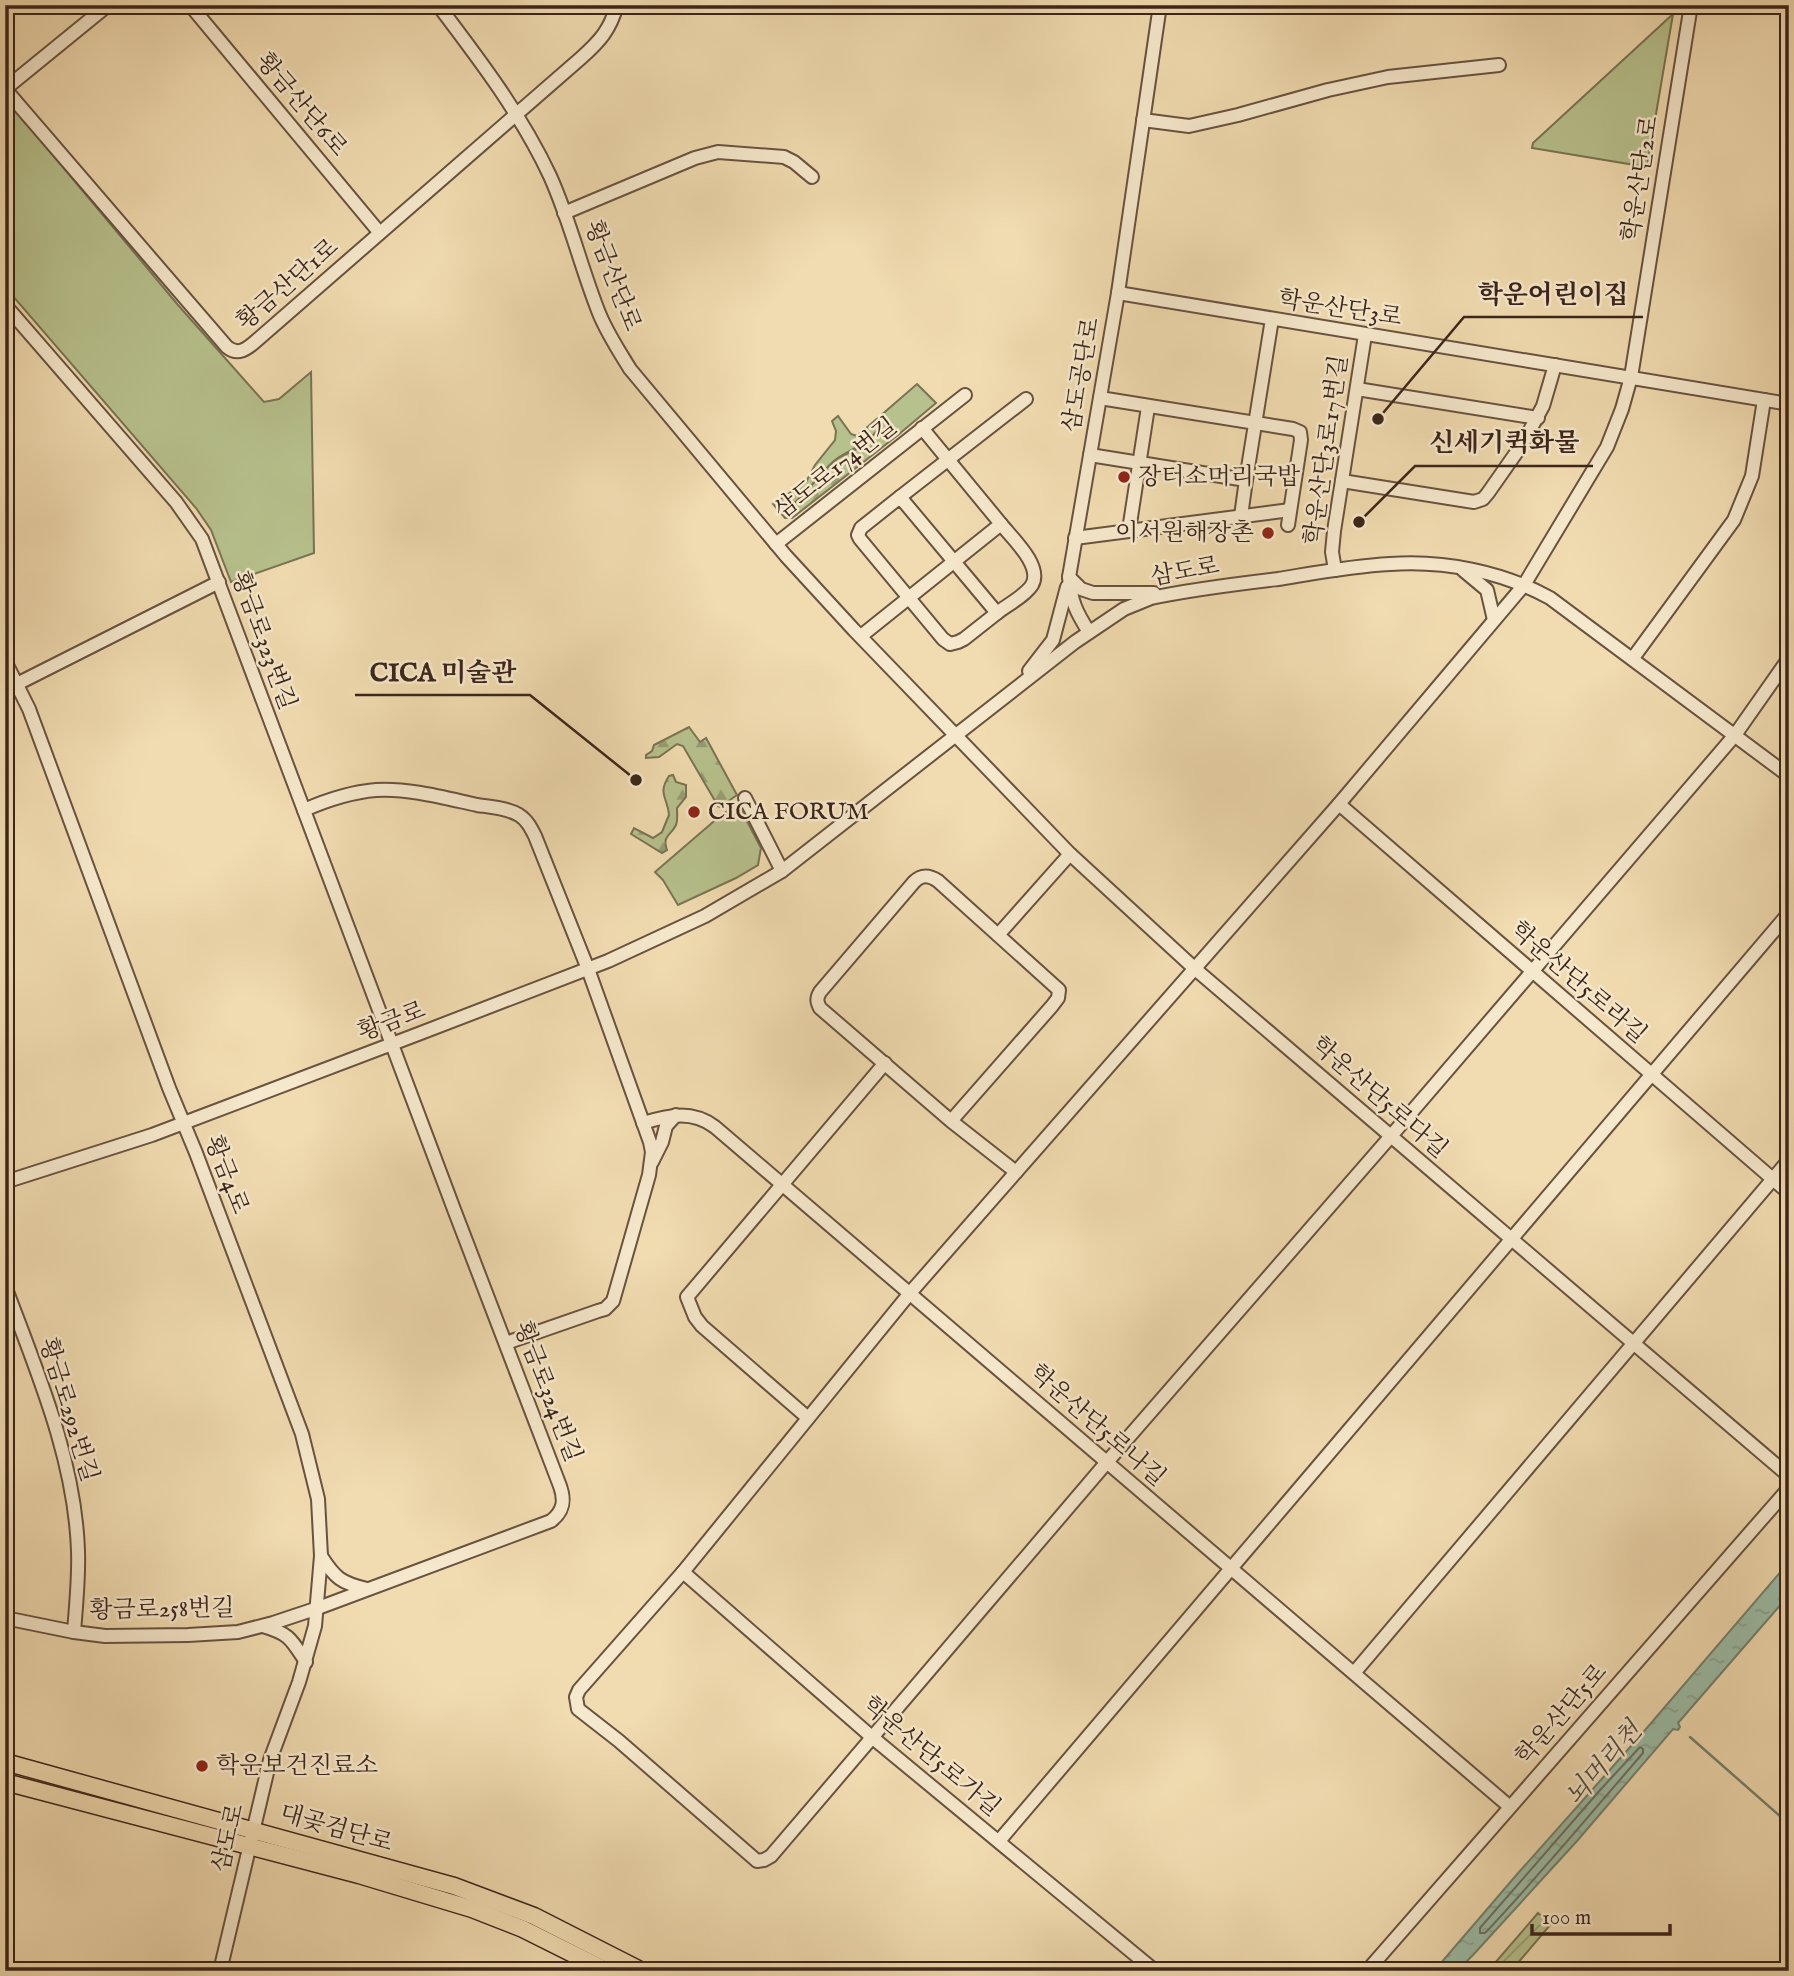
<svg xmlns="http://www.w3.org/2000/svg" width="1794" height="1976" font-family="'IM FELL English','Noto Serif KR',serif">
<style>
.green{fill:#b7c18d;stroke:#797354;stroke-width:2}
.forest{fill:url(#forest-firs);stroke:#797354;stroke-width:2}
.garden{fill:url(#garden-furrows);stroke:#797354;stroke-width:2}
.water{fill:url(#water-ripples);stroke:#75806e;stroke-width:2}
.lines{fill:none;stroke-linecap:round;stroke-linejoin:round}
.shore{stroke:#6c7060;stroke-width:2}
.stream{stroke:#75806e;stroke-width:2.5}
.minor-casing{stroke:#685240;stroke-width:16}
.major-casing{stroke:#3b251b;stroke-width:19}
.minor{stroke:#f6e8cc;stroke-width:12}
.major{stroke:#f1dbb0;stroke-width:16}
.poi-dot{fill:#8f2418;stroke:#f6e8cc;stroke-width:2.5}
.labels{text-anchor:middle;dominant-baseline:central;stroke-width:5;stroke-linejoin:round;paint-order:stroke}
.street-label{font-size:24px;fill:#3b251b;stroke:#f6e8cc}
.poi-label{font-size:24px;fill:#3b251b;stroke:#f6e8cc;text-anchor:start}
.water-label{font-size:26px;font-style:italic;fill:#534b3e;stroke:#f6e8cc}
.leader{fill:none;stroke:#3b251b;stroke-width:2.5}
.callout-dot{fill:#3b251b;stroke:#f6e8cc;stroke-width:2.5}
.callout-label{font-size:26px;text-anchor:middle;font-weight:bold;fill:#3b251b;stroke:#f6e8cc;stroke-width:5;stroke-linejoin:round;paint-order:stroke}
</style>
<defs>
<pattern id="forest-firs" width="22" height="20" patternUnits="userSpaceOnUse" patternTransform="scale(1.75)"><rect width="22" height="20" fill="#b7c18d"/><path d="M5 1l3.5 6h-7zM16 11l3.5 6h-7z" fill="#969d72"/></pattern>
<pattern id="garden-furrows" width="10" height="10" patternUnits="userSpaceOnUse" patternTransform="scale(1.75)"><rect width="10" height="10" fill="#b7c18d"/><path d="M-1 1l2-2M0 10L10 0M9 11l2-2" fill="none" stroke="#969d72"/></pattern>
<pattern id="water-ripples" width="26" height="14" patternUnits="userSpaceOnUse" patternTransform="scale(1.75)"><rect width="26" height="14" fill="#9cbca6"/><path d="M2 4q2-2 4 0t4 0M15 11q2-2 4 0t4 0" fill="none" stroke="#87a18e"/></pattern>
</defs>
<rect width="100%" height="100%" fill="#f1dbb0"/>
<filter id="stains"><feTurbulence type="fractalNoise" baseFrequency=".00286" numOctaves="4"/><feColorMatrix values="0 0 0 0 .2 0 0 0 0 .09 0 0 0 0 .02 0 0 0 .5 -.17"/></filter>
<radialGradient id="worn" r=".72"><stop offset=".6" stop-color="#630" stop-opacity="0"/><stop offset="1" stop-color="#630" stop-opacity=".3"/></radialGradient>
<g class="green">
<path d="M 1673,14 L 1647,167 L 1532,148 L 1533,143 Z"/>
<path d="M 5,111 L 17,112 L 178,305 L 264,402 L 279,399 L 311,372 L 314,553 L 231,582 L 211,530 L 196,508 L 5,287 Z"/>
<path d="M 917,384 L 936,403 L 898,435 L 893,431 C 876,438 848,450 834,461 C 818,475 809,492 792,505 L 792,514 L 796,515 L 792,518 L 785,518 L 773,504 L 806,482 L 815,465 L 835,440 L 836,431 L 832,421 L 838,416 L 851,434 L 857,436 Z"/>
<path d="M 740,808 L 761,848 L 758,865 L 736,878 L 678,905 L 663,880 L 655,872 L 720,816 L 729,810 Z"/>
</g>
<g class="forest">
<path d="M 887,429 L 898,435 L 796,515 L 792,514 L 791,506 C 808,492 817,477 833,462 C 843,453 858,451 867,443 C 871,439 873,434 877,431 Z"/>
<path d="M 689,727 L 700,742 L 706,738 L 737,795 L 720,807 L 718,806 L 683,746 L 677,744 L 659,757 L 646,758 L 646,755 L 652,751 L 654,745 Z"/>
<path d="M 673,775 L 676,782 L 686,785 L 686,797 L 677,808 C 677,814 678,819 676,825 C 670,837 662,835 667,850 L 662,853 L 631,834 L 634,828 L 653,838 L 662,832 L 669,815 C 668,798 657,794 669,776 Z"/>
</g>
<path class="garden" d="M 1538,1913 L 1551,1924 L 1511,1971 L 1488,1971 Z"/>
<path class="water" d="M 1789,1562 L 1789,1595 L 1678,1723 L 1680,1727 L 1678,1730 L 1673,1729 L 1577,1841 L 1473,1955 L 1457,1971 L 1434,1971 L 1519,1872 L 1640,1736 Z"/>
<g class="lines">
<path class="shore" d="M 1640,1747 L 1643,1749 L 1643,1753 C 1591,1813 1540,1875 1485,1933 L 1480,1933 L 1480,1928 L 1601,1789 Z"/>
<path class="stream" d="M 1690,1737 L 1789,1824"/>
<defs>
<g id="minor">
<path d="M 108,5 L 5,89 L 227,347 C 238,356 247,349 256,341 L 581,58 C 600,41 610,30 617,5"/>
<path d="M 190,5 L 379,232"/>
<path d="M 438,5 C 479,59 521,114 550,176 C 570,220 581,268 599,313 C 607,333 619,351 630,369 L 786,556 L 854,630 L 1070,854 L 1194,968 L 1789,1476"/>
<path d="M 1691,5 L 1631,377 L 1622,409 L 1607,447 L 1524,585 L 1339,804 L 910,1293 L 683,1572 L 579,1690 L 576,1697 L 578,1709 L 619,1741 L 757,1861 L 764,1860 L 771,1856 L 1107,1462 L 1391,1136 L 1735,735 L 1789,658"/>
<path d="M 1143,120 L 1189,126 L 1238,115 L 1328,90 L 1388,77 L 1499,65"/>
<path d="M 564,213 L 695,158 L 718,152 L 784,157 L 794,162 L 812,177"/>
<path d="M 1118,293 L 1789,404"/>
<path d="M 5,305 L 176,502 L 202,539 L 455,1212 L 560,1486 C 565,1500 564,1511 551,1521 L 318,1608 L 273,1623 L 238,1632 L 188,1635 L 105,1636 L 74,1632 L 5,1618"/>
<path d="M 1357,389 L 1538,418"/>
<path d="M 1100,398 L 1293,429 L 1300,432 L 1301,440 L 1288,525"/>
<path d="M 1090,455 L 1246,480 L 1272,319"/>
<path d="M 1342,481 L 1474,502 L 1483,499 L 1488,493 L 1523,443 L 1543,406 L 1555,365"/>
<path d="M 900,497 L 997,613 L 964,639 L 958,642 L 950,644 L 943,639 L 860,539 L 858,535 L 861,528 Z"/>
<path d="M 900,497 L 1026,399"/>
<path d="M 1241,516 L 1246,480"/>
<path d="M 1129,530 L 1148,407"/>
<path d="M 1075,538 L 1290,510"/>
<path d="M 776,544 L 965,395"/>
<path d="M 1335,570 L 1332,552 L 1334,531 L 1365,335"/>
<path d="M 1463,570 L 1487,590 L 1494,620"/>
<path d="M 1069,577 L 1081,589 L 1093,593 L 1154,593"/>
<path d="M 997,613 C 1007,605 1025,596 1032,585 C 1043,566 1012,538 1001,524"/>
<path d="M 1089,632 C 1076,612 1071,601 1069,577 L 1118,293 L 1160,5"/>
<path d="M 861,636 L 1001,524 L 922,428"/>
<path d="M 1633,658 L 1734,520 L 1752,476 L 1764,400"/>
<path d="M 5,661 L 29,709 L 169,1088 L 196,1153 L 302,1434 L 318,1499 L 321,1556 L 315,1626 L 299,1682 L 270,1760 L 220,1971"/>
<path d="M 1029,671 L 1053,640 L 1067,587"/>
<path d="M 5,690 L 219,582"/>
<path d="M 745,798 L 782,871"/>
<path d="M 1339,804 L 1789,1193"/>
<path d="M 304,810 C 327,800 351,792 376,790 C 409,788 445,798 477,805 C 491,807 507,808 519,815 C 527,820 531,828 535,836 L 588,969 L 650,1142 L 652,1152 L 649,1175 L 613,1301 L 605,1309 L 598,1311 L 506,1343"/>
<path d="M 998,935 L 1070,854"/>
<path d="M 951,1121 L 1052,1006 L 1058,998 L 1059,990 L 938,881 C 929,875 922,874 914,882 L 820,992 C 816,999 817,1002 820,1008 L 951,1121 L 1016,1172"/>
<path d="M 643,1123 C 669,1115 692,1110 715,1127 L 1510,1807"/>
<path d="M 652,1162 L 662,1142 L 666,1126 L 676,1115"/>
<path d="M 5,1182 L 152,1135 L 413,1036 L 608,961 L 705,916 L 782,871 L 1075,642 L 1124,609 L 1151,598 C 1193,589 1236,584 1278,579 C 1315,573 1352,566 1390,564 C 1444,560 1503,572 1550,598 L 1789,776"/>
<path d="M 5,1286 C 37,1372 75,1459 78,1551 C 79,1578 76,1605 74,1632"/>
<path d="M 808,1418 L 702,1326 L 695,1317 L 687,1297 L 885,1063"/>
<path d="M 321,1556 C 335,1578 341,1583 367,1589"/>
<path d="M 683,1572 L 873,1738 L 1155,1971"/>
<path d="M 263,1626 C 290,1634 291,1639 306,1662"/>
<path d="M 1354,1673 L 1789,1160"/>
<path d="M 999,1841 L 1789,913"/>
<path d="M 1367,1971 L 1789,1488"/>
</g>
<g id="major">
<path d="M 5,1762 L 454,1886 L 534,1916 L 642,1971"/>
<path d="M 5,1782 L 359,1875 L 472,1909 L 523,1929 L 607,1971"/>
</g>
</defs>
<use href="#minor" class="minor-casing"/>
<use href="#major" class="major-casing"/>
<use href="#minor" class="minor"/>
<use href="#major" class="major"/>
</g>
<g class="poi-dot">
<circle cx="1124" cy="477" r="7"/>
<circle cx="1268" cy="533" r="7"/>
<circle cx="694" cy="812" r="7"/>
<circle cx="202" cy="1766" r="7"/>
</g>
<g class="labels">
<g class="street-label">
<text transform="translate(301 105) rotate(50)">황금산단6로</text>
<text transform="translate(1641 179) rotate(-81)">학운산단2로</text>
<text transform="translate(612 276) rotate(69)">황금산단로</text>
<text transform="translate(288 285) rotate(-41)">황금산단1로</text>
<text transform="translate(1340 309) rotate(9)">학운산단3로</text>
<text transform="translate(1082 375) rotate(-80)">삼도공단로</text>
<text transform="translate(1327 450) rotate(-82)">학운산단3로17번길</text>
<text transform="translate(836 469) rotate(-38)">삼도로174번길</text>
<text transform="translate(1185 572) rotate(-10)">삼도로</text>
<text transform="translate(263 641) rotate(70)">황금로323번길</text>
<text transform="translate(1578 983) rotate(41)">학운산단5로라길</text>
<text transform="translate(392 1022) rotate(-21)">황금로</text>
<text transform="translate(1379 1098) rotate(41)">학운산단5로다길</text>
<text transform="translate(226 1175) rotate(69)">황금4로</text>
<text transform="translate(547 1392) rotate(69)">황금로324번길</text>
<text transform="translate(68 1410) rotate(73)">황금로292번길</text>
<text transform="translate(1097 1426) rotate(41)">학운산단5로나길</text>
<text transform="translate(162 1610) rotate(-1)">황금로258번길</text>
<text transform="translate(1562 1715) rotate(-49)">학운산단5로</text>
<text transform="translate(931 1757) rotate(40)">학운산단5로가길</text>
<text transform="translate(336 1829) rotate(16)">대곶검단로</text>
<text transform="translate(229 1838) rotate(-77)">삼도로</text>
</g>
<g class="poi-label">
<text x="1138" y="477">장터소머리국밥</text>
<text x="1254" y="533" text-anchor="end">이서원해장촌</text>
<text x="708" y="812">CICA FORUM</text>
<text x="216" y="1766">학운보건진료소</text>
</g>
<g class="water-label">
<text transform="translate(1604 1764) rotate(-49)">뇌머리천</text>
</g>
</g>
<path class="leader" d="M1378 419L1464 317H1643M1359 522L1415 466H1593M636 780L530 695H355"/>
<g class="callout-dot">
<circle cx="1378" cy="419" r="7"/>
<circle cx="1359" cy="522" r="7"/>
<circle cx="636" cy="780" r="7"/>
</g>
<g class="callout-label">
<text x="1553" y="303">학운어린이집</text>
<text x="1504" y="451">신세기퀵화물</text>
<text x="443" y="681">CICA 미술관</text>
</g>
<rect width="1794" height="1976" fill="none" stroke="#f1dbb0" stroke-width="28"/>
<rect x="7" y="7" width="1780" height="1962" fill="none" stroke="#3b251b" stroke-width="3.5"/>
<rect x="14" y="14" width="1766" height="1948" fill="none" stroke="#3b251b" stroke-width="2"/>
<path d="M1532 1924v10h138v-10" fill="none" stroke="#3b251b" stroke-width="3.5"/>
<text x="1542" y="1924" font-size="21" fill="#3b251b" stroke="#f6e8cc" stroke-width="5" paint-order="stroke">100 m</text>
<rect width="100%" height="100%" filter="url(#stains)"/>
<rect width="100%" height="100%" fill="url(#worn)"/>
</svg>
